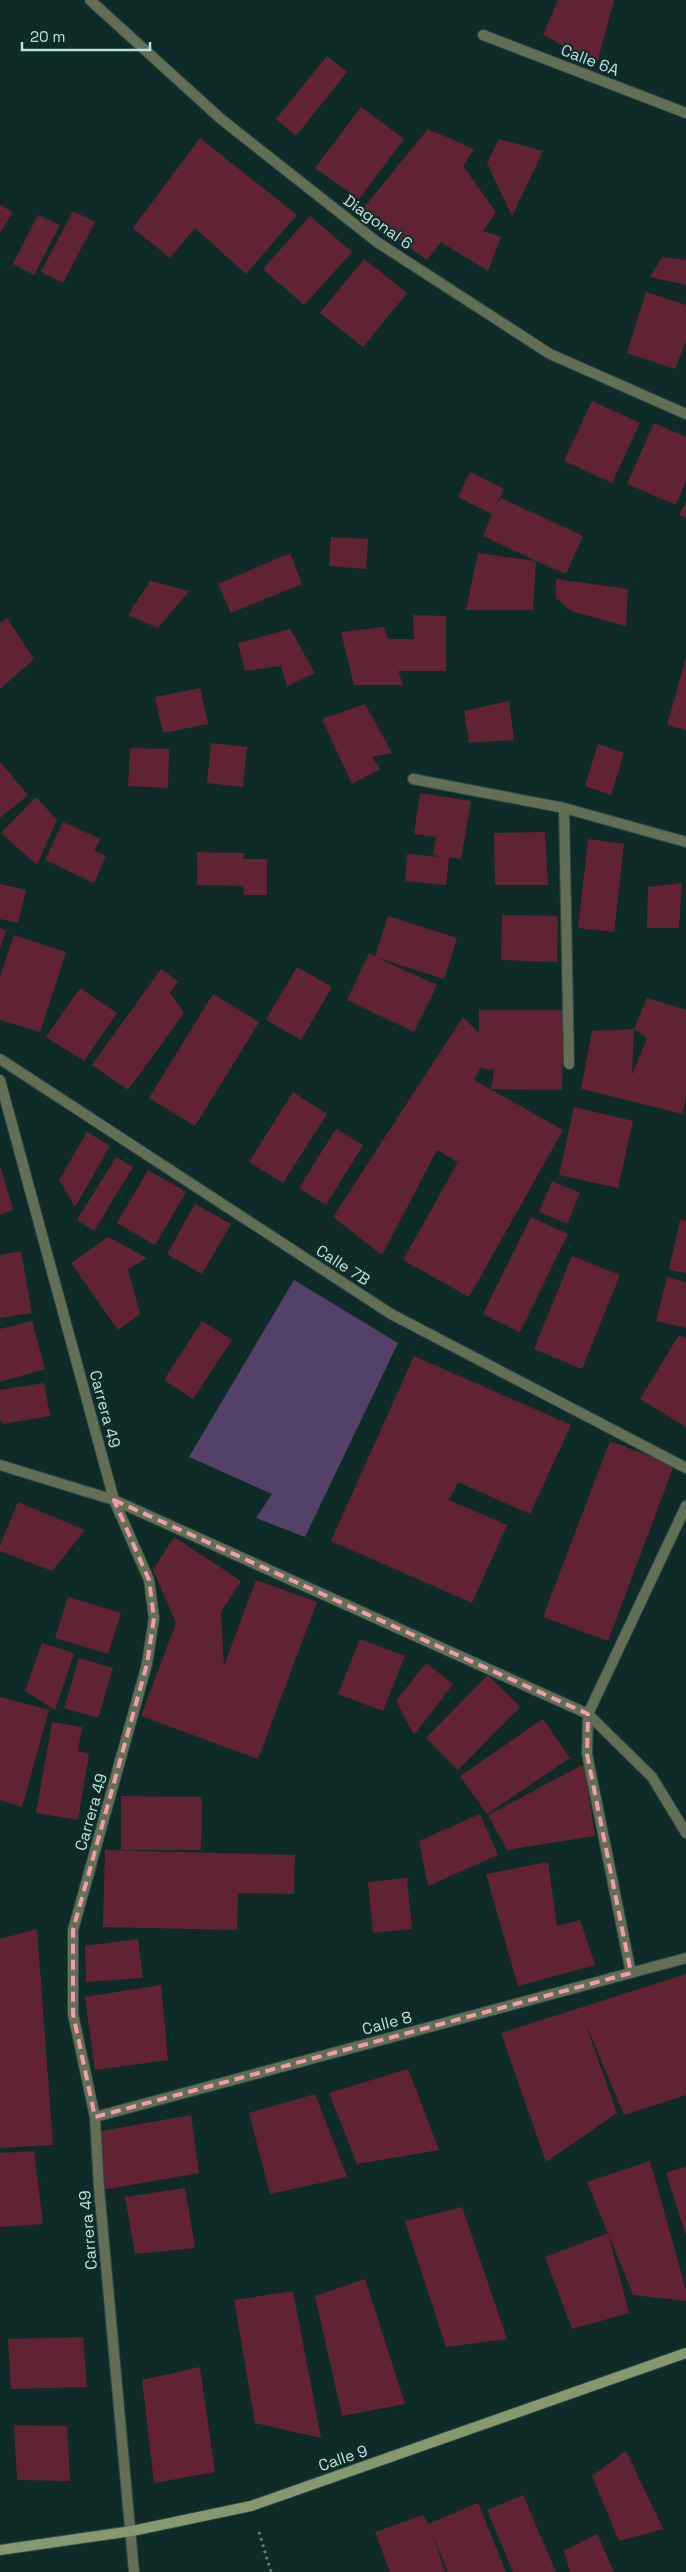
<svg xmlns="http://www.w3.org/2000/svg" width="686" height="2572" font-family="'Space Grotesk',sans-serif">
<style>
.green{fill:#544167}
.building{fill:#612333}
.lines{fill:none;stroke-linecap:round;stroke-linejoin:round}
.street-casing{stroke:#2a4845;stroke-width:12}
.secondary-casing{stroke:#2a4845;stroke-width:12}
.path{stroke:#5f817d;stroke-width:3;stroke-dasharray:2.5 4;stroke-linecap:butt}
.street{stroke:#636f55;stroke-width:10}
.secondary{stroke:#86986f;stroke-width:10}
.marked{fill:none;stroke:#f39aab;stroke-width:4;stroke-dasharray:10 6;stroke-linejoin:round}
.labels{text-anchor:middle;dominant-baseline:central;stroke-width:4;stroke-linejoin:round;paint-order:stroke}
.street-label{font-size:16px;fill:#bae2dd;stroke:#0f2b28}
</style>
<rect width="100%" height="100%" fill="#0f2b28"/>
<path class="green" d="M 294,1280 L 398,1343 L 305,1537 L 256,1518 L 272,1494 L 189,1457 Z"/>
<g class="building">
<path d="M 558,0 L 614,0 L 597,63 L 543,35 Z"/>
<path d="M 327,56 L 347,72 L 296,136 L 276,119 Z"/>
<path d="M 361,107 L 404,139 L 359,199 L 315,168 Z"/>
<path d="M 428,129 L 474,149 L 463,166 L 496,212 L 483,231 L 501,237 L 488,271 L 441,242 L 427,260 L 361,211 Z"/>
<path d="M 200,138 L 297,215 L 246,274 L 195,228 L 170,258 L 133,228 Z"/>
<path d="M 499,139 L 543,151 L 512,216 L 487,163 Z"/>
<path d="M 0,205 L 13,212 L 0,233 Z"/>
<path d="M 73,211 L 95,222 L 63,283 L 41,272 Z"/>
<path d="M 38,215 L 60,225 L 34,275 L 13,264 Z"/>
<path d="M 310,216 L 352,252 L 304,305 L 263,269 Z"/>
<path d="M 662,257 L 686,260 L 686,285 L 650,277 Z"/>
<path d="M 364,259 L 407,293 L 363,347 L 320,313 Z"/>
<path d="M 646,292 L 686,305 L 686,342 L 675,369 L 627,353 Z"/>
<path d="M 592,401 L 640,423 L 612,483 L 564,461 Z"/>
<path d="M 654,423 L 686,437 L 686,481 L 676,505 L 627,484 Z"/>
<path d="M 470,472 L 504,489 L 495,507 L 501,498 L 583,536 L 566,574 L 536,561 L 533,610 L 466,610 L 478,553 L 536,561 L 483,536 L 492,514 L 458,497 Z"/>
<path d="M 686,501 L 686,518 L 679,515 Z"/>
<path d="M 331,537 L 368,539 L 366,569 L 329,566 Z"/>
<path d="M 290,553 L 302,584 L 231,613 L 218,584 Z"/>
<path d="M 556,579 L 628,589 L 626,626 L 571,611 L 556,598 Z"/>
<path d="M 150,581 L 189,591 L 158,628 L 128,615 Z"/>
<path d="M 413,615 L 446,616 L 446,671 L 398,671 L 403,685 L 354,685 L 341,632 L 384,627 L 388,639 L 414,639 Z"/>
<path d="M 7,618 L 34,659 L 0,689 L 0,623 Z"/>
<path d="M 290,629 L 315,673 L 287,686 L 281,666 L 245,671 L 238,643 Z"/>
<path d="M 686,658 L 686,730 L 667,725 Z"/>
<path d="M 200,688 L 208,724 L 163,733 L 155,697 Z"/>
<path d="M 509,701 L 514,740 L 469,743 L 464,711 Z"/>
<path d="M 365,704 L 392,753 L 372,757 L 380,769 L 352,784 L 322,719 Z"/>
<path d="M 211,743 L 247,747 L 243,787 L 207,783 Z"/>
<path d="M 598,744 L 624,753 L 611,795 L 585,786 Z"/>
<path d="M 130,748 L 169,749 L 168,788 L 128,786 Z"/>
<path d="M 0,762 L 28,795 L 0,818 Z"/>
<path d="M 420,793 L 471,801 L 461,859 L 449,857 L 446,885 L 405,881 L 407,854 L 443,857 L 433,855 L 436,837 L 414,834 Z"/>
<path d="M 36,797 L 57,820 L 37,865 L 1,833 Z"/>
<path d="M 63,822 L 100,839 L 94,851 L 106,856 L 94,883 L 45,860 Z"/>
<path d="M 545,832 L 548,885 L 495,885 L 494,833 Z"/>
<path d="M 588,839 L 624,844 L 614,932 L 578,928 Z"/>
<path d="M 197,852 L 244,853 L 243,859 L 267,859 L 267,895 L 244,895 L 243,886 L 197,885 Z"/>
<path d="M 682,883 L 679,928 L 647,928 L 648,887 Z"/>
<path d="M 0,884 L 26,890 L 18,923 L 0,919 Z"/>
<path d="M 502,915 L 558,916 L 557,962 L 501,960 Z"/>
<path d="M 388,916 L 457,938 L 444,979 L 375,957 L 437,985 L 414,1032 L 347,1000 L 369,953 L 375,957 Z"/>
<path d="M 0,928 L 6,931 L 0,949 Z"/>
<path d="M 14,935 L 66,952 L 40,1032 L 0,1020 L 0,977 Z"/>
<path d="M 297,967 L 332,987 L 301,1040 L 266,1020 Z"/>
<path d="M 161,969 L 178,981 L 170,993 L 184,1013 L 128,1090 L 92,1065 Z"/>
<path d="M 80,988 L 117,1013 L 84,1061 L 46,1037 Z"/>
<path d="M 213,994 L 259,1022 L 195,1126 L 149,1098 Z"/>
<path d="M 647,998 L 686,1010 L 686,1094 L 683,1114 L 581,1089 L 592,1031 L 634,1029 L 632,1075 L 647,1038 L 634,1029 Z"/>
<path d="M 479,1010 L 564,1010 L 562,1090 L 491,1089 L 494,1070 L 480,1068 L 474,1080 L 563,1130 L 469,1297 L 403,1260 L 458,1162 L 437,1150 L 382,1255 L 333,1217 L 463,1017 L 479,1033 Z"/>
<path d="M 293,1092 L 327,1114 L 283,1183 L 249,1162 Z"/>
<path d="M 574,1107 L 633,1121 L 618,1188 L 559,1175 Z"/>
<path d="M 336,1129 L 363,1145 L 326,1205 L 299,1188 Z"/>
<path d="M 87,1132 L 110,1146 L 75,1207 L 59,1180 Z"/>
<path d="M 116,1157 L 133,1167 L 94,1231 L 77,1220 Z"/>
<path d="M 0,1165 L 13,1210 L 0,1215 Z"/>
<path d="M 148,1170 L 186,1192 L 155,1245 L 117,1223 Z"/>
<path d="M 552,1181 L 580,1193 L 567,1224 L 539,1212 Z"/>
<path d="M 195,1204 L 231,1224 L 202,1274 L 167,1254 Z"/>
<path d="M 531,1217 L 568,1234 L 520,1332 L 483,1314 Z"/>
<path d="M 680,1220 L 686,1221 L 686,1273 L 669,1270 Z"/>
<path d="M 108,1237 L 147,1258 L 128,1269 L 140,1314 L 118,1330 L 71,1263 Z"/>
<path d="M 21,1251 L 32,1313 L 0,1318 L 0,1255 Z"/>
<path d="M 572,1256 L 620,1275 L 582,1369 L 534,1349 Z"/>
<path d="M 667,1277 L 686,1282 L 686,1328 L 656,1321 Z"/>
<path d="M 32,1321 L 45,1369 L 0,1382 L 0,1329 Z"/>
<path d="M 202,1321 L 232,1340 L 193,1399 L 164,1380 Z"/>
<path d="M 679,1335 L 686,1339 L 686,1427 L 640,1399 Z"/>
<path d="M 414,1356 L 571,1425 L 530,1514 L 458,1482 L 449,1500 L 507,1525 L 472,1603 L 331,1541 Z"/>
<path d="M 44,1383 L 50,1416 L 3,1424 L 0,1419 L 0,1390 Z"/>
<path d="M 610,1441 L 674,1465 L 608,1641 L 543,1617 Z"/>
<path d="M 18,1502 L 85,1530 L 52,1571 L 0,1551 L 0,1545 Z"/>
<path d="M 174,1537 L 241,1581 L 221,1612 L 224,1666 L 256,1580 L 317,1602 L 258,1759 L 141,1716 L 176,1623 L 153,1570 Z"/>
<path d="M 68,1597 L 121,1613 L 108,1654 L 55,1638 Z"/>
<path d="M 360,1639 L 405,1656 L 383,1711 L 338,1694 Z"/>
<path d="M 42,1643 L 74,1653 L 55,1710 L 25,1691 Z"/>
<path d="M 79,1658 L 113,1668 L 98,1718 L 64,1708 Z"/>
<path d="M 426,1663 L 453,1684 L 414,1735 L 396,1701 Z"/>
<path d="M 488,1675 L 520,1707 L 458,1770 L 426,1738 Z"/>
<path d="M 0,1697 L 49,1710 L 22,1807 L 0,1800 Z"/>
<path d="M 543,1719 L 570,1758 L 487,1814 L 460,1776 Z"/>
<path d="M 52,1722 L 82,1727 L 78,1751 L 89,1754 L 78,1820 L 36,1813 Z"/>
<path d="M 584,1764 L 595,1836 L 507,1850 L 488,1815 Z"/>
<path d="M 121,1796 L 202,1797 L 201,1850 L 121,1850 Z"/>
<path d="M 480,1814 L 498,1855 L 428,1886 L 419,1841 Z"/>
<path d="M 105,1850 L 295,1855 L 294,1894 L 238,1893 L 237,1930 L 103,1927 Z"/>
<path d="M 548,1862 L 557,1926 L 580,1920 L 595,1965 L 518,1986 L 486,1874 Z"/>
<path d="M 407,1878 L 412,1929 L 373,1933 L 368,1882 Z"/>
<path d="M 37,1929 L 53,2145 L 0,2148 L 0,1939 Z"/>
<path d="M 138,1939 L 143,1978 L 86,1982 L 85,1946 Z"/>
<path d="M 686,1974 L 686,2095 L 624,2115 L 583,2017 L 617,2113 L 546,2162 L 501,2033 Z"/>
<path d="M 161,1985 L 168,2060 L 95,2070 L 85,1997 Z"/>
<path d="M 408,2069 L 439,2150 L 357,2164 L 329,2093 Z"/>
<path d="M 315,2094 L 347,2177 L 270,2194 L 249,2113 Z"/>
<path d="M 191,2115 L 199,2173 L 102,2190 L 96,2132 Z"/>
<path d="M 34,2151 L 43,2224 L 0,2227 L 0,2153 Z"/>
<path d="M 650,2161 L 686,2290 L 686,2301 L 633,2295 L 608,2233 L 629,2313 L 572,2329 L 545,2257 L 608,2233 L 587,2182 Z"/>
<path d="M 686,2166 L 686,2235 L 666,2173 Z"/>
<path d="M 185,2188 L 195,2248 L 135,2254 L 125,2197 Z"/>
<path d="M 462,2207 L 507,2339 L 446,2347 L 405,2221 Z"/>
<path d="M 365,2279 L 405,2404 L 342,2416 L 315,2296 Z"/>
<path d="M 293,2291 L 321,2438 L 255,2423 L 234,2300 Z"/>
<path d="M 83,2337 L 87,2387 L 11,2389 L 8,2339 Z"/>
<path d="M 200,2367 L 215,2472 L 154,2483 L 142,2380 Z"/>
<path d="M 14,2425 L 67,2426 L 70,2481 L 17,2480 Z"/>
<path d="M 626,2451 L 663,2529 L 619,2541 L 592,2476 Z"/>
<path d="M 523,2495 L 556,2572 L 513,2572 L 487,2510 Z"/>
<path d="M 478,2503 L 506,2572 L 448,2572 L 432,2533 L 445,2572 L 390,2572 L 375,2532 L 423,2515 L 428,2524 Z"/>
<path d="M 597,2534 L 614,2572 L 570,2572 L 564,2551 Z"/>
</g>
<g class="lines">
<defs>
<g id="street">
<path d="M 90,0 L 221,119 L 377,242 L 550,354 L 686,414"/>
<path d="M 483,35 L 686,113"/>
<path d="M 413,779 L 564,808 L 686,842"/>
<path d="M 564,808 L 569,1064"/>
<path d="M 0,1059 L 391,1314 L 686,1468"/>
<path d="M 0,1080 L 114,1500 L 149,1580 L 154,1618 L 147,1664 L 73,1930 L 73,2014 L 95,2117 L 99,2188 L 134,2572"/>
<path d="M 0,1465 L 114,1500 L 588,1714 L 652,1777 L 686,1833"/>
<path d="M 631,1973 L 587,1754 L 588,1714 L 686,1506"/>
<path d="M 95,2117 L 686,1958"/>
</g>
<path id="secondary" d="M 0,2550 L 132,2531 L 251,2506 L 686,2353"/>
</defs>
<use href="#street" class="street-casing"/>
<use href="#secondary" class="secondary-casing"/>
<path class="path" d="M 259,2532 L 271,2572"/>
<use href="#street" class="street"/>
<use href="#secondary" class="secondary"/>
</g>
<path class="marked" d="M 114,1500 L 588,1714 L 587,1754 L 631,1973 L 95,2117 L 73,2014 L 73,1930 L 147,1664 L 154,1618 L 149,1580 Z"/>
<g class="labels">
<g class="street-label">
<text transform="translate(590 60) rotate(21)">Calle 6A</text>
<text transform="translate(378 222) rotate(36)">Diagonal 6</text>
<text transform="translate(343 1265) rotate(33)">Calle 7B</text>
<text transform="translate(105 1409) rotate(75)">Carrera 49</text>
<text transform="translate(91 1812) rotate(-74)">Carrera 49</text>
<text transform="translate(387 2023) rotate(-15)">Calle 8</text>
<text transform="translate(88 2230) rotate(-95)">Carrera 49</text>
<text transform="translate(343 2458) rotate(-19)">Calle 9</text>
</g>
</g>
<path d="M22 42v8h128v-8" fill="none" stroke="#bae2dd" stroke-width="2.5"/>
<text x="30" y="42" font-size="15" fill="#bae2dd" stroke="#0f2b28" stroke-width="4" paint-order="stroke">20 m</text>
</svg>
